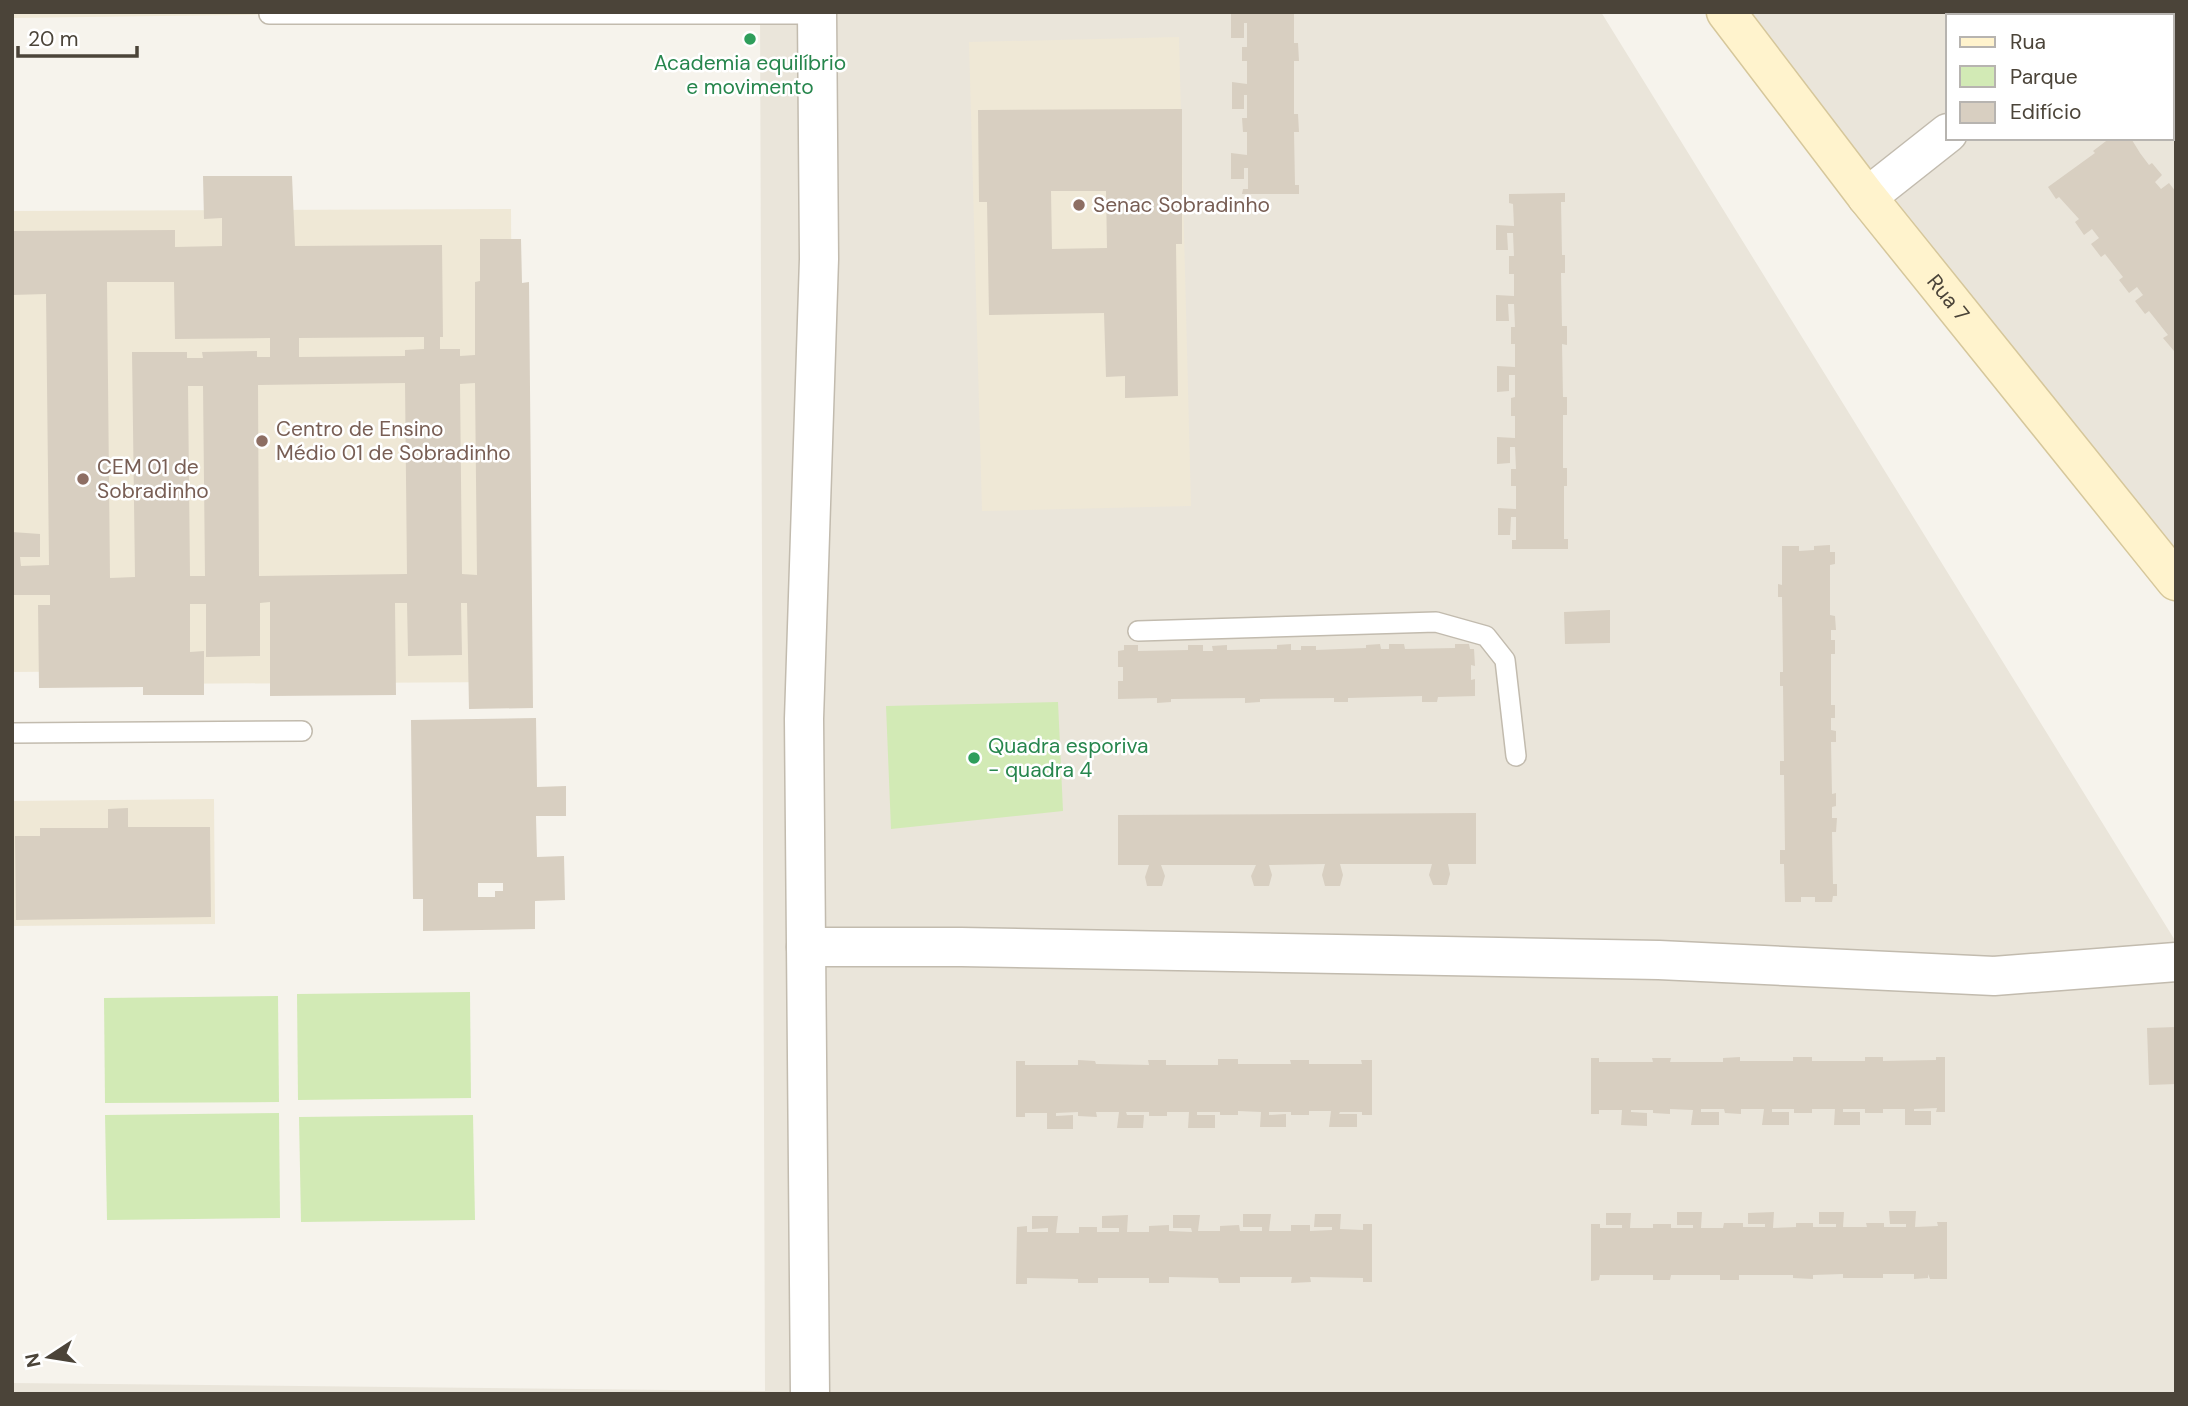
<svg xmlns="http://www.w3.org/2000/svg" width="2188" height="1406" font-family="'DM Sans',sans-serif">
<style>
.residential{fill:#eae5da;fill-rule:evenodd}
.education{fill:#efe8d6}
.green{fill:#d2eab5}
.building{fill:#d8cfc1;fill-rule:evenodd}
.lines{fill:none;stroke-linecap:round;stroke-linejoin:round}
.lane-casing{stroke:#c2bbae;stroke-width:22}
.street-casing{stroke:#c2bbae;stroke-width:41}
.secondary-casing{stroke:#d6c79b;stroke-width:41}
.lane{stroke:#fff;stroke-width:19}
.street{stroke:#fff;stroke-width:38}
.secondary{stroke:#fff3cd;stroke-width:38}
.leisure-dot{fill:#2e9e5b;stroke:#fff;stroke-width:2.5}
.education-dot{fill:#8d6e63;stroke:#fff;stroke-width:2.5}
.labels{text-anchor:middle;dominant-baseline:central;stroke-width:5;stroke-linejoin:round;paint-order:stroke}
.leisure-label{font-size:21px;fill:#27864d;stroke:#fff}
.education-label{font-size:21px;fill:#785e54;stroke:#fff;text-anchor:start}
.street-label{font-size:21px;fill:#4b4439;stroke:#fff}
</style>
<rect width="100%" height="100%" fill="#f6f3ec"/>
<g class="residential">
<path d="M 760,12 L 1601,12 L 2176,942 L 2176,1394 L 12,1394 L 12,1383 L 765,1391 Z"/>
<path d="M 1729,12 L 2176,12 L 2176,584 ZM 1948,16 L 2172,16 L 2172,138 L 1948,138 Z"/>
</g>
<g class="education">
<path d="M 12,12 L 446,12 L 12,18 Z"/>
<path d="M 1179,37 L 1191,506 L 982,511 L 969,42 Z"/>
<path d="M 511,209 L 514,682 L 138,684 L 138,671 L 12,672 L 12,211 Z"/>
<path d="M 214,799 L 215,924 L 12,926 L 12,801 Z"/>
</g>
<g class="green">
<path d="M 1058,702 L 1063,811 L 891,829 L 886,706 Z"/>
<path d="M 470,992 L 471,1098 L 298,1100 L 297,994 Z"/>
<path d="M 278,996 L 279,1102 L 105,1103 L 104,998 Z"/>
<path d="M 279,1113 L 280,1218 L 107,1220 L 105,1115 Z"/>
<path d="M 473,1115 L 475,1220 L 301,1222 L 299,1117 Z"/>
</g>
<g class="building">
<path d="M 1231,12 L 1294,12 L 1294,43 L 1298,43 L 1299,61 L 1294,61 L 1294,114 L 1298,114 L 1299,132 L 1294,132 L 1295,185 L 1299,185 L 1299,194 L 1242,194 L 1243,189 L 1248,189 L 1248,168 L 1244,168 L 1244,179 L 1231,179 L 1231,153 L 1247,155 L 1247,132 L 1243,132 L 1242,118 L 1247,118 L 1247,95 L 1244,95 L 1244,109 L 1232,109 L 1232,82 L 1247,84 L 1247,61 L 1242,61 L 1242,47 L 1247,47 L 1247,23 L 1244,23 L 1244,38 L 1231,38 Z"/>
<path d="M 1182,109 L 1182,244 L 1176,244 L 1178,396 L 1125,398 L 1125,376 L 1106,377 L 1104,313 L 989,315 L 987,202 L 979,202 L 978,110 ZM 1051,191 L 1106,191 L 1107,248 L 1052,249 Z"/>
<path d="M 2110,138 L 2135,138 L 2132,140 L 2140,153 L 2149,165 L 2152,163 L 2162,175 L 2155,182 L 2161,189 L 2169,183 L 2176,192 L 2176,349 L 2174,351 L 2163,338 L 2168,335 L 2149,311 L 2145,314 L 2135,301 L 2143,295 L 2137,287 L 2129,293 L 2119,280 L 2123,277 L 2105,254 L 2101,257 L 2091,244 L 2099,238 L 2092,229 L 2084,235 L 2075,222 L 2079,219 L 2059,197 L 2056,199 L 2048,187 L 2095,153 L 2093,151 Z"/>
<path d="M 203,176 L 292,176 L 295,246 L 442,245 L 443,337 L 440,337 L 440,349 L 460,349 L 460,356 L 475,355 L 475,282 L 480,281 L 480,239 L 521,239 L 522,283 L 529,282 L 533,708 L 469,709 L 467,603 L 461,603 L 462,655 L 408,656 L 407,603 L 395,603 L 396,695 L 270,696 L 270,602 L 260,603 L 260,656 L 206,657 L 206,604 L 190,604 L 190,652 L 204,651 L 204,695 L 143,695 L 143,687 L 39,688 L 38,605 L 50,605 L 50,595 L 12,595 L 12,532 L 40,534 L 40,557 L 20,557 L 21,566 L 49,565 L 46,294 L 12,295 L 12,231 L 175,230 L 175,247 L 222,246 L 222,218 L 204,219 ZM 107,282 L 174,282 L 175,339 L 270,338 L 270,357 L 257,357 L 257,351 L 202,352 L 203,358 L 187,358 L 187,352 L 132,352 L 135,577 L 110,578 ZM 424,337 L 424,349 L 405,350 L 405,356 L 299,357 L 299,338 ZM 405,383 L 407,574 L 259,576 L 258,385 ZM 475,383 L 477,575 L 462,574 L 460,384 ZM 188,386 L 203,386 L 205,576 L 190,576 Z"/>
<path d="M 1565,193 L 1565,202 L 1561,202 L 1562,255 L 1565,255 L 1565,273 L 1561,273 L 1562,326 L 1567,326 L 1567,345 L 1562,344 L 1563,397 L 1567,397 L 1567,415 L 1563,415 L 1563,468 L 1567,468 L 1567,486 L 1564,486 L 1564,539 L 1568,539 L 1568,549 L 1512,549 L 1512,540 L 1516,540 L 1516,517 L 1511,517 L 1510,535 L 1498,535 L 1498,508 L 1516,509 L 1516,486 L 1511,486 L 1511,469 L 1516,469 L 1515,447 L 1510,447 L 1510,463 L 1497,464 L 1497,437 L 1515,438 L 1515,416 L 1511,416 L 1511,398 L 1515,397 L 1515,375 L 1509,375 L 1509,391 L 1497,392 L 1497,366 L 1515,367 L 1515,344 L 1511,344 L 1511,327 L 1515,327 L 1514,304 L 1508,304 L 1509,321 L 1496,321 L 1496,295 L 1514,296 L 1514,274 L 1509,274 L 1509,256 L 1514,256 L 1513,233 L 1507,233 L 1508,250 L 1496,250 L 1496,225 L 1514,226 L 1513,204 L 1509,203 L 1509,194 Z"/>
<path d="M 1830,545 L 1830,552 L 1835,552 L 1835,564 L 1830,565 L 1830,615 L 1835,616 L 1836,630 L 1831,630 L 1831,640 L 1835,640 L 1835,654 L 1831,654 L 1831,705 L 1835,705 L 1835,718 L 1831,718 L 1831,730 L 1836,731 L 1836,742 L 1831,742 L 1832,794 L 1836,793 L 1836,806 L 1832,807 L 1832,818 L 1837,818 L 1836,832 L 1832,832 L 1833,884 L 1837,884 L 1837,896 L 1833,896 L 1832,902 L 1815,902 L 1815,897 L 1801,897 L 1801,902 L 1785,902 L 1784,864 L 1780,864 L 1780,850 L 1785,850 L 1784,775 L 1780,775 L 1780,761 L 1784,761 L 1783,686 L 1780,686 L 1780,672 L 1783,672 L 1782,597 L 1778,597 L 1778,584 L 1782,585 L 1782,546 L 1799,546 L 1799,551 L 1814,550 L 1814,546 Z"/>
<path d="M 1610,610 L 1610,643 L 1565,644 L 1564,612 Z"/>
<path d="M 1291,644 L 1291,650 L 1301,650 L 1301,646 L 1316,646 L 1316,650 L 1366,648 L 1366,645 L 1380,644 L 1381,649 L 1389,649 L 1389,644 L 1404,644 L 1405,649 L 1455,648 L 1455,644 L 1469,644 L 1470,649 L 1474,649 L 1475,666 L 1471,665 L 1471,680 L 1475,679 L 1475,696 L 1438,697 L 1437,702 L 1422,702 L 1422,696 L 1348,698 L 1348,702 L 1334,702 L 1334,698 L 1260,699 L 1260,702 L 1245,703 L 1245,698 L 1171,699 L 1171,702 L 1157,703 L 1157,698 L 1118,699 L 1118,681 L 1123,681 L 1123,667 L 1118,667 L 1118,651 L 1124,650 L 1124,645 L 1138,645 L 1138,651 L 1188,650 L 1188,645 L 1203,645 L 1203,651 L 1213,651 L 1212,646 L 1227,645 L 1227,650 L 1277,649 L 1277,645 Z"/>
<path d="M 536,718 L 537,787 L 566,786 L 566,816 L 536,816 L 537,857 L 564,856 L 565,900 L 535,901 L 535,929 L 423,931 L 423,899 L 413,899 L 411,720 ZM 478,883 L 503,883 L 503,891 L 495,891 L 495,897 L 478,897 Z"/>
<path d="M 128,808 L 128,827 L 210,827 L 211,917 L 16,920 L 15,836 L 40,836 L 40,828 L 108,828 L 108,809 Z"/>
<path d="M 1476,813 L 1476,864 L 1448,864 L 1450,874 L 1447,885 L 1433,885 L 1429,875 L 1432,864 L 1340,864 L 1343,875 L 1340,886 L 1325,886 L 1322,875 L 1325,864 L 1269,865 L 1272,875 L 1269,886 L 1254,886 L 1251,876 L 1256,865 L 1161,865 L 1165,876 L 1162,886 L 1147,886 L 1145,877 L 1149,865 L 1118,865 L 1118,815 Z"/>
<path d="M 2176,1027 L 2176,1084 L 2149,1085 L 2147,1028 Z"/>
<path d="M 1740,1057 L 1740,1061 L 1793,1061 L 1793,1057 L 1812,1057 L 1812,1061 L 1865,1061 L 1865,1057 L 1883,1057 L 1883,1061 L 1936,1060 L 1936,1057 L 1945,1057 L 1945,1112 L 1936,1112 L 1937,1108 L 1914,1109 L 1914,1111 L 1931,1111 L 1931,1125 L 1905,1125 L 1905,1109 L 1883,1109 L 1883,1113 L 1865,1113 L 1865,1109 L 1843,1109 L 1843,1112 L 1860,1112 L 1860,1125 L 1834,1125 L 1835,1109 L 1812,1109 L 1812,1113 L 1794,1113 L 1794,1109 L 1772,1109 L 1772,1112 L 1789,1112 L 1789,1125 L 1762,1125 L 1764,1109 L 1741,1109 L 1741,1114 L 1725,1113 L 1724,1109 L 1701,1109 L 1701,1112 L 1719,1112 L 1719,1125 L 1691,1125 L 1693,1110 L 1670,1109 L 1670,1114 L 1653,1113 L 1653,1110 L 1631,1110 L 1631,1112 L 1647,1113 L 1647,1126 L 1621,1125 L 1622,1110 L 1599,1110 L 1599,1114 L 1591,1114 L 1591,1058 L 1599,1058 L 1599,1062 L 1653,1062 L 1652,1058 L 1671,1058 L 1670,1062 L 1723,1062 L 1723,1058 Z"/>
<path d="M 1218,1059 L 1238,1059 L 1238,1064 L 1291,1064 L 1290,1060 L 1309,1060 L 1309,1064 L 1362,1064 L 1361,1060 L 1372,1060 L 1372,1115 L 1362,1115 L 1362,1112 L 1340,1112 L 1339,1114 L 1357,1114 L 1357,1127 L 1329,1127 L 1331,1111 L 1309,1111 L 1309,1115 L 1291,1115 L 1291,1112 L 1269,1112 L 1269,1115 L 1286,1114 L 1286,1127 L 1260,1127 L 1261,1112 L 1238,1111 L 1238,1115 L 1220,1115 L 1220,1112 L 1197,1112 L 1197,1115 L 1215,1115 L 1215,1128 L 1188,1128 L 1189,1112 L 1167,1112 L 1167,1116 L 1149,1116 L 1149,1112 L 1126,1112 L 1127,1115 L 1144,1115 L 1143,1128 L 1117,1128 L 1119,1112 L 1096,1112 L 1097,1117 L 1078,1116 L 1078,1112 L 1056,1113 L 1056,1116 L 1073,1115 L 1073,1129 L 1047,1129 L 1047,1113 L 1025,1113 L 1025,1117 L 1016,1117 L 1016,1061 L 1025,1061 L 1025,1065 L 1078,1065 L 1078,1060 L 1095,1061 L 1096,1064 L 1149,1065 L 1148,1060 L 1166,1060 L 1166,1065 L 1218,1065 Z"/>
<path d="M 1889,1211 L 1916,1211 L 1915,1227 L 1938,1226 L 1937,1222 L 1947,1222 L 1947,1279 L 1930,1279 L 1928,1274 L 1928,1278 L 1914,1279 L 1914,1274 L 1883,1274 L 1883,1278 L 1843,1278 L 1843,1274 L 1813,1275 L 1813,1279 L 1793,1278 L 1793,1275 L 1739,1275 L 1739,1280 L 1720,1280 L 1720,1275 L 1671,1275 L 1670,1280 L 1653,1280 L 1653,1275 L 1600,1275 L 1599,1280 L 1591,1281 L 1591,1224 L 1600,1224 L 1600,1228 L 1622,1228 L 1622,1225 L 1606,1225 L 1606,1213 L 1631,1213 L 1630,1228 L 1653,1228 L 1653,1224 L 1671,1224 L 1671,1228 L 1693,1228 L 1693,1225 L 1677,1225 L 1677,1212 L 1702,1212 L 1701,1228 L 1723,1228 L 1724,1223 L 1743,1223 L 1743,1227 L 1765,1227 L 1765,1224 L 1748,1224 L 1748,1213 L 1774,1212 L 1773,1228 L 1796,1227 L 1796,1223 L 1813,1223 L 1813,1227 L 1836,1227 L 1836,1224 L 1819,1224 L 1819,1212 L 1844,1212 L 1843,1227 L 1867,1227 L 1866,1223 L 1884,1223 L 1884,1227 L 1906,1227 L 1906,1224 L 1890,1224 Z"/>
<path d="M 1243,1214 L 1271,1214 L 1269,1231 L 1291,1231 L 1291,1225 L 1310,1225 L 1310,1231 L 1332,1230 L 1332,1227 L 1314,1227 L 1315,1214 L 1341,1214 L 1340,1229 L 1363,1230 L 1363,1224 L 1372,1224 L 1372,1282 L 1363,1282 L 1363,1278 L 1310,1277 L 1311,1282 L 1291,1283 L 1292,1277 L 1240,1277 L 1240,1283 L 1219,1283 L 1218,1278 L 1169,1277 L 1169,1283 L 1149,1283 L 1149,1278 L 1098,1278 L 1098,1283 L 1078,1283 L 1078,1279 L 1027,1278 L 1027,1284 L 1016,1284 L 1017,1227 L 1027,1226 L 1027,1232 L 1048,1232 L 1048,1228 L 1032,1229 L 1032,1216 L 1058,1216 L 1056,1233 L 1079,1233 L 1079,1227 L 1097,1227 L 1097,1232 L 1119,1232 L 1119,1228 L 1102,1228 L 1102,1216 L 1128,1215 L 1127,1232 L 1149,1232 L 1149,1226 L 1169,1225 L 1169,1231 L 1192,1232 L 1191,1228 L 1173,1228 L 1173,1215 L 1200,1215 L 1198,1231 L 1220,1231 L 1220,1226 L 1239,1225 L 1240,1231 L 1262,1231 L 1262,1227 L 1243,1227 Z"/>
</g>
<g class="lines">
<defs>
<g id="lane">
<path d="M 269,14 L 817,14"/>
<path d="M 1138,631 L 1436,622 L 1486,636 L 1505,660 L 1516,756"/>
<path d="M 12,733 L 302,731"/>
</g>
<g id="street">
<path d="M 2096,16 L 2101,12"/>
<path d="M 1867,197 L 1948,133"/>
<path d="M 806,947 L 961,947 L 1659,960 L 1994,976 L 2176,962"/>
<path d="M 810,1394 L 804,719 L 819,259 L 817,12"/>
</g>
<g id="secondary">
<path id="s1" d="M 1726,12 L 1867,197 L 2176,581"/>
</g>
</defs>
<use href="#lane" class="lane-casing"/>
<use href="#street" class="street-casing"/>
<use href="#secondary" class="secondary-casing"/>
<use href="#lane" class="lane"/>
<use href="#street" class="street"/>
<use href="#secondary" class="secondary"/>
</g>
<g class="leisure-dot">
<circle cx="750" cy="39" r="7"/>
<circle cx="974" cy="758" r="7"/>
</g>
<g class="education-dot">
<circle cx="1079" cy="205" r="7"/>
<circle cx="262" cy="441" r="7"/>
<circle cx="83" cy="479" r="7"/>
</g>
<g class="labels">
<g class="leisure-label">
<text x="750" y="63">Academia equilíbrio<tspan x="750" dy="24">e movimento</tspan></text>
<text x="988" y="746" text-anchor="start">Quadra esporiva<tspan x="988" dy="24">- quadra 4</tspan></text>
</g>
<g class="education-label">
<text x="1093" y="205">Senac Sobradinho</text>
<text x="276" y="429">Centro de Ensino<tspan x="276" dy="24">Médio 01 de Sobradinho</tspan></text>
<text x="97" y="467">CEM 01 de<tspan x="97" dy="24">Sobradinho</tspan></text>
</g>
<g class="street-label">
<text stroke="none"><textPath href="#s1" startOffset="362">Rua 7</textPath></text>
</g>
</g>
<rect width="2188" height="1406" fill="none" stroke="#4b4439" stroke-width="28"/>
<rect x="1946" y="14" width="228" height="126" fill="#ffffff" stroke="#b7b4b0" stroke-width="2"/>
<rect x="1960" y="37" width="35" height="10" fill="#fff3cd" stroke="#b7b4b0" stroke-width="2"/>
<text x="2010" y="49" font-size="21" fill="#4b4439">Rua</text>
<rect x="1960" y="66" width="35" height="21" fill="#d2eab5" stroke="#b7b4b0" stroke-width="2"/>
<text x="2010" y="84" font-size="21" fill="#4b4439">Parque</text>
<rect x="1960" y="102" width="35" height="21" fill="#d8cfc1" stroke="#b7b4b0" stroke-width="2"/>
<text x="2010" y="119" font-size="21" fill="#4b4439">Edifício</text>
<g transform="translate(49 1357) rotate(258)" stroke="#ffffff" stroke-width="5" paint-order="stroke">
<path d="M0-5L12 26L0 18L-12 26Z" fill="#4b4439"/>
<text y="-10" font-size="19" font-weight="bold" text-anchor="middle" fill="#4b4439">N</text>
</g>
<path d="M18 46v10h119v-10" fill="none" stroke="#4b4439" stroke-width="3.5"/>
<text x="28" y="46" font-size="21" fill="#4b4439" stroke="#ffffff" stroke-width="5" paint-order="stroke">20 m</text>
</svg>
